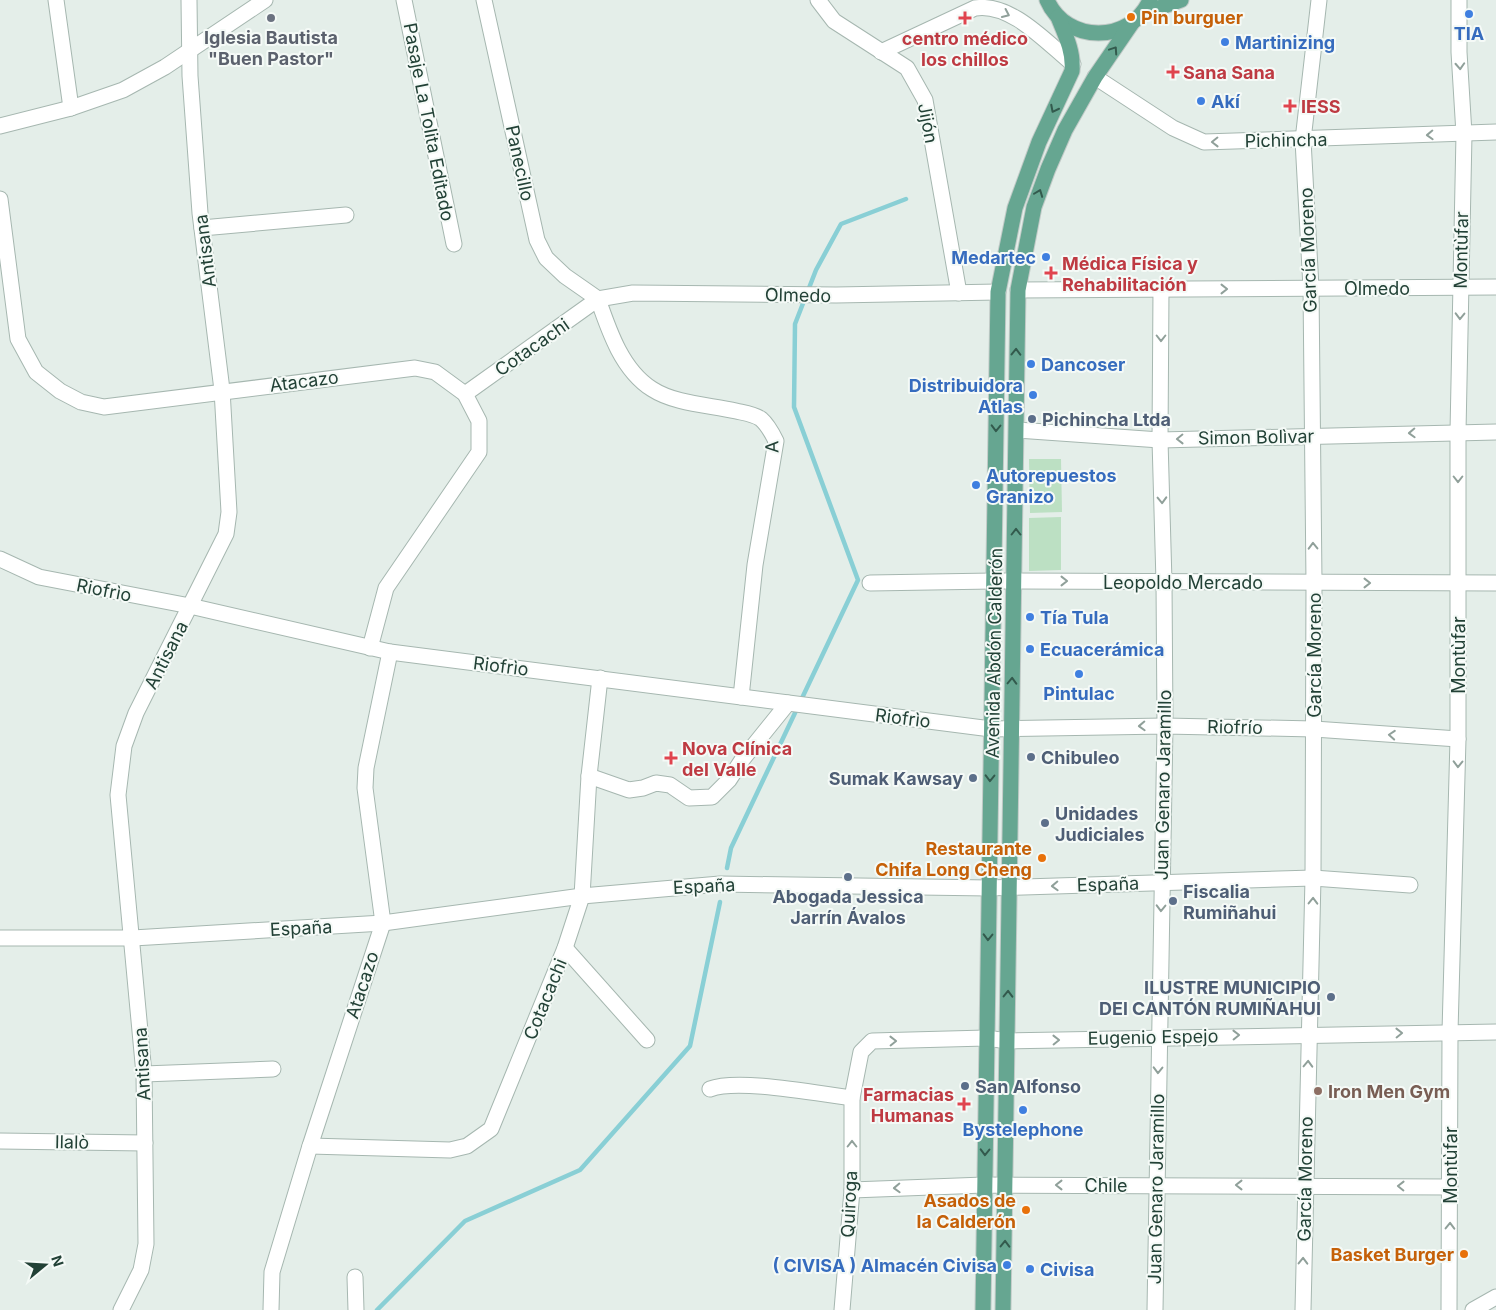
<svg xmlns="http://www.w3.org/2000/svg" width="1496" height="1310" font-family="Inter,sans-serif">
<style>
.green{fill:#bce0c3}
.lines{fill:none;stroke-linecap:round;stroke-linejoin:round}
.stream{stroke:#89cfd5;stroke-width:4.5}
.minor-casing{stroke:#a6b7b0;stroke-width:17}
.major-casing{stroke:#c1cac7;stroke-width:17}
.minor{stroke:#fff;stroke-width:15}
.major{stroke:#66a691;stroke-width:15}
.oneway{stroke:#90a09a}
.oneway2{stroke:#335a4d}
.shop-dot{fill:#3f7fe0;stroke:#f5faf7;stroke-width:2}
.food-dot{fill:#e8710a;stroke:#f5faf7;stroke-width:2}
.worship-dot{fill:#6b7280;stroke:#f5faf7;stroke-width:2}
.health-dot{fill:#e0444e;stroke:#f5faf7;stroke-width:2}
.service-dot{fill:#5c6f8a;stroke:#f5faf7;stroke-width:2}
.education-dot{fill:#8d6e63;stroke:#f5faf7;stroke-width:2}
.labels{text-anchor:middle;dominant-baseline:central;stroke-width:4;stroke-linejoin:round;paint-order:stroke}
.food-label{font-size:18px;font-weight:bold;fill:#c56008;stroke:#f5faf7;text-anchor:end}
.shop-label{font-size:18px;font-weight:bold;fill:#366cbe;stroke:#f5faf7;text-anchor:start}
.worship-label{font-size:18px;font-weight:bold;fill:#5b616d;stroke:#f5faf7}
.health-label{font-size:18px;font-weight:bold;fill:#be3a42;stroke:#f5faf7;text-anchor:start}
.street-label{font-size:18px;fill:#224136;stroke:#f5faf7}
.service-label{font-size:18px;font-weight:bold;fill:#4e5e75;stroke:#f5faf7;text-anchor:start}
.education-label{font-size:18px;font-weight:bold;fill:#785e54;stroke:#f5faf7;text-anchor:start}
</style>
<rect width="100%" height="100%" fill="#e4eee9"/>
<g class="green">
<path d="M 1029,459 L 1061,459 L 1062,512 L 1030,513 Z"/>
<path d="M 1061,517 L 1061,570 L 1029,571 L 1029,518 Z"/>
</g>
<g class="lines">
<g class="stream">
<path d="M 727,868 L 731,848 L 858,580 L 794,407 L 795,324 L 816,270 L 841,224 L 906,199"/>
<path d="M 377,1310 L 465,1221 L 580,1170 L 690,1046 L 720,902"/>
</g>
<defs>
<g id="minor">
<path d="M 56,0 L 71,108"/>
<path d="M 404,0 L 454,244"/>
<path d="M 484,0 L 537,240 L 546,258 L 565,276 L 598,299"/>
<path d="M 818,0 L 834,21 L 907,68 L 925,100 L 959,293"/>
<path d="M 881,52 L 975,8 C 1011,2 1047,43 1073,64"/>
<path d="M 1095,77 L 1173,128 L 1204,142 L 1496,132"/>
<path d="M 0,126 L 71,108 L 123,90 L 165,67 L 265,0"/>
<path d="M 0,199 L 18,339 L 36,372 L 60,391 L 81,402 L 104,407 L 415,368 L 435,372 L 465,394 L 479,421 L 479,452 L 386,588 L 370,648"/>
<path d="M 202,228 L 346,215"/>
<path d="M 1018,290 L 1496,287"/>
<path d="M 598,299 C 609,331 622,370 652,389 C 675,404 710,405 736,411 C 745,413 754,414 761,419 C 768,425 772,433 776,441 L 755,565 L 741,697"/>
<path d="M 465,394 L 598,299 L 633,293 L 836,295 L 998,292"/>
<path d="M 1017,430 L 1160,440 L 1496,432"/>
<path d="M 0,559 L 39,577 L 190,606 L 390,652 L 991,729 L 1165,726 L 1314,729 L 1458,739"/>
<path d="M 870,583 L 993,581 L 1496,583"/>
<path d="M 589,776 L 629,790 L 643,788 L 656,783 L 670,785 L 689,798 L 712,797 L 729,780 L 742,760 L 788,703"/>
<path d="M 0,938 L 133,938 L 383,923 L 582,896 L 720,884 L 989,888 L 1313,878 L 1410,885"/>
<path d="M 565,948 L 647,1040"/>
<path d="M 144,1074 L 273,1069"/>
<path d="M 710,1089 C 738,1078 819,1094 852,1098"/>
<path d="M 0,1141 L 145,1143"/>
<path d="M 310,1146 L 450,1150 L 467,1146 L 491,1129 L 565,948 L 582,896 L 589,776 L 600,678"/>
<path d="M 852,1190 L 984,1185 L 1450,1187"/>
<path d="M 355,1277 L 356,1310"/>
<path d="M 121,1310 L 141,1270 L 146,1244 L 144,1074 L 118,795 L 124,746 L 136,713 L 226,534 L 229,512 L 222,390 L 200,213 L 190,76 L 189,0"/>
<path d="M 271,1310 L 272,1272 L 310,1146 L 383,923 L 365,788 L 366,768 L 390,652"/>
<path d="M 842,1310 L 852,1190 L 852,1098 L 861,1052 L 872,1041 L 986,1038 L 1008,1041 L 1496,1032"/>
<path d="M 1155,1310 L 1165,726 L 1164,582 L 1160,440 L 1161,289"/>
<path d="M 1303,1310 L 1313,878 L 1314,583 L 1311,288 L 1303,140 L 1319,0"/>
<path d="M 1449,1310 L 1450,1032 L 1458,739 L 1458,432 L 1464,134 L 1459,52 L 1459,0"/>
<path d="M 1473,1310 L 1496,1297"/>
</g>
<g id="major">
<path d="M 1047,0 C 1066,44 1131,44 1150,0"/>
<path d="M 1142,14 L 1181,0"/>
<path d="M 983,1310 L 998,292 L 1015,208 L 1039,142 L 1072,71 C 1074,52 1065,34 1058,17"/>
<path d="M 1003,1310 L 1018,290 L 1034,207 L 1048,169 L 1065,130 L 1095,77 L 1132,23"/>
</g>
</defs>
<use href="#minor" class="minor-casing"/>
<use href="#major" class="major-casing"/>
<use href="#minor" class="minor"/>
<use href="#major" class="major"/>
</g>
<defs><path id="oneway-chevron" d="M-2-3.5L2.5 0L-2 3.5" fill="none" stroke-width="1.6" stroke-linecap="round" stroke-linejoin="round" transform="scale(1.25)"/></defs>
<g class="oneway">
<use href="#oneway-chevron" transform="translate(1006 14) rotate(25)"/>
<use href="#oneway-chevron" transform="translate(1460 66) rotate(87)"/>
<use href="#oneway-chevron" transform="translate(1430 135) rotate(178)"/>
<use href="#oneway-chevron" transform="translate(1215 142) rotate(179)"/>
<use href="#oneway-chevron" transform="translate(1224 289)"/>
<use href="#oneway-chevron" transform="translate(1460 316) rotate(91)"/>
<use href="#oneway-chevron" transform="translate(1161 338) rotate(90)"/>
<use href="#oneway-chevron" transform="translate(1412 433) rotate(178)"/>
<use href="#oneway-chevron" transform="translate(1180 439) rotate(179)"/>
<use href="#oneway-chevron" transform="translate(1458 479) rotate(90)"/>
<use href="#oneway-chevron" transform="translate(1162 500) rotate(88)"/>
<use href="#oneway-chevron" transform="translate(1313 546) rotate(-91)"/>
<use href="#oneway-chevron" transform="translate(1064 581)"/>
<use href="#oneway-chevron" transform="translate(1367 583)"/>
<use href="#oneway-chevron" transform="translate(1142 726) rotate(178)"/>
<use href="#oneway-chevron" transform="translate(1392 735) rotate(-176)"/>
<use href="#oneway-chevron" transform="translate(1458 764) rotate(91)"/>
<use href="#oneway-chevron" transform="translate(1055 886) rotate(178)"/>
<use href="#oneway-chevron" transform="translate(1313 901) rotate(-89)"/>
<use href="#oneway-chevron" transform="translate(1161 908) rotate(91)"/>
<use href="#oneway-chevron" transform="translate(1399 1033) rotate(-1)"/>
<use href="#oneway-chevron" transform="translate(1236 1035) rotate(-1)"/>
<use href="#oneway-chevron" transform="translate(1056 1040) rotate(-1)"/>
<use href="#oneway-chevron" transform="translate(893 1041) rotate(-1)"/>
<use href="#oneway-chevron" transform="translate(1308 1064) rotate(-88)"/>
<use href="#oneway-chevron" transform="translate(1158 1070) rotate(91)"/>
<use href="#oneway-chevron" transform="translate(852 1144) rotate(-90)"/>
<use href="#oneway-chevron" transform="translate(1059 1185) rotate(180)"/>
<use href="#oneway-chevron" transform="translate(1239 1185) rotate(-180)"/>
<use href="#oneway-chevron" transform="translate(1401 1186) rotate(-179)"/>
<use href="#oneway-chevron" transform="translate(897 1188) rotate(178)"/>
<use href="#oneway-chevron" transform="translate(1450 1226) rotate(-89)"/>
<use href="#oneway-chevron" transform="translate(1303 1261) rotate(-89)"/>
</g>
<g class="oneway2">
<use href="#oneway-chevron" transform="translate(1114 50) rotate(-56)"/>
<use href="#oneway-chevron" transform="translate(1054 109) rotate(117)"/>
<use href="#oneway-chevron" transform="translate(1039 193) rotate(-69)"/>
<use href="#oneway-chevron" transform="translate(1016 352) rotate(-89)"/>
<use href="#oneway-chevron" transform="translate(996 428) rotate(91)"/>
<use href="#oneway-chevron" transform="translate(1016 532) rotate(-90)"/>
<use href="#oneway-chevron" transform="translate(1012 681) rotate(-88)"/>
<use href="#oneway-chevron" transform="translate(990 778) rotate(91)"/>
<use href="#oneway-chevron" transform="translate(988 937) rotate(91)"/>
<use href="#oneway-chevron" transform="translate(1008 994) rotate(-89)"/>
<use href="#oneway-chevron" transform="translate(985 1152) rotate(91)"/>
<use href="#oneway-chevron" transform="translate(1005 1244) rotate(-89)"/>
</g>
<g class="shop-dot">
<circle cx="1469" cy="14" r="5"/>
<circle cx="1225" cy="42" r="5"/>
<circle cx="1201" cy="101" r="5"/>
<circle cx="1046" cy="257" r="5"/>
<circle cx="1031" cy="364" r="5"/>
<circle cx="1033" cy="395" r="5"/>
<circle cx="976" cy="485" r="5"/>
<circle cx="1030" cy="617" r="5"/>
<circle cx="1030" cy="649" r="5"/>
<circle cx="1079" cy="674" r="5"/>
<circle cx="1023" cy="1110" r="5"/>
<circle cx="1007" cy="1265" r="5"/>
<circle cx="1030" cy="1269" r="5"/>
</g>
<g class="food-dot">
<circle cx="1131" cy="17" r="5"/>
<circle cx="1042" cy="858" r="5"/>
<circle cx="1026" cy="1210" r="5"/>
<circle cx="1464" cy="1254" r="5"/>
</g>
<circle class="worship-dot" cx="271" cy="18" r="5"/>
<g class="health-dot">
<path d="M962.5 10.5h5v5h5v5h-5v5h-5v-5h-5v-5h5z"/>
<path d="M1170.5 64.5h5v5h5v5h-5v5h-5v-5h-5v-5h5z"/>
<path d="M1287.5 98.5h5v5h5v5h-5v5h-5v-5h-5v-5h5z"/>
<path d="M1048.5 265.5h5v5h5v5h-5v5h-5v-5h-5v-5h5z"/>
<path d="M668.5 750.5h5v5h5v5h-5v5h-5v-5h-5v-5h5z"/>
<path d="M961.5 1096.5h5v5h5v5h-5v5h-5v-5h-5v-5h5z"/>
</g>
<g class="service-dot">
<circle cx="1032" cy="419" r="5"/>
<circle cx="1031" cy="757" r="5"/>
<circle cx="973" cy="778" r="5"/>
<circle cx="1045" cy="823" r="5"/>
<circle cx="848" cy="877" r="5"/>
<circle cx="1173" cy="901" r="5"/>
<circle cx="1331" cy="997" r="5"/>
<circle cx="965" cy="1086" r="5"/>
</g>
<circle class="education-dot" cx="1318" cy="1091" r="5"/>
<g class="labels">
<g class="food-label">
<text x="1141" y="17" text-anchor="start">Pin burguer</text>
<text x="1032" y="848">Restaurante<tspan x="1032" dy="21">Chifa Long Cheng</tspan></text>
<text x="1016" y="1200">Asados de<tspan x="1016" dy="21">la Calderón</tspan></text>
<text x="1454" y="1254">Basket Burger</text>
</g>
<g class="shop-label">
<text x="1469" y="33" text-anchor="middle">TIA</text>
<text x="1235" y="42">Martinizing</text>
<text x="1211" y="101">Akí</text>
<text x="1036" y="257" text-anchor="end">Medartec</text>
<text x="1041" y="364">Dancoser</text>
<text x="1023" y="385" text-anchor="end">Distribuidora<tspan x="1023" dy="21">Atlas</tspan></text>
<text x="986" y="475">Autorepuestos<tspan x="986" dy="21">Granizo</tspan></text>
<text x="1040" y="617">Tía Tula</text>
<text x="1040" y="649">Ecuacerámica</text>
<text x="1079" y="693" text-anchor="middle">Pintulac</text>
<text x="1023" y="1129" text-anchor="middle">Bystelephone</text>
<text x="997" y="1265" text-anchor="end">( CIVISA ) Almacén Civisa</text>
<text x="1040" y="1269">Civisa</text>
</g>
<g class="worship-label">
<text x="271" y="37">Iglesia Bautista<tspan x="271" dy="21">"Buen Pastor"</tspan></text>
</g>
<g class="health-label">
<text x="965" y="38" text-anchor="middle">centro médico<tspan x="965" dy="21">los chillos</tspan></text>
<text x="1183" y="72">Sana Sana</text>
<text x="1301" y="106">IESS</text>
<text x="1062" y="263">Médica Física y<tspan x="1062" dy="21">Rehabilitación</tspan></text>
<text x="682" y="748">Nova Clínica<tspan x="682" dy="21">del Valle</tspan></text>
<text x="954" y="1094" text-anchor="end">Farmacias<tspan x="954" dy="21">Humanas</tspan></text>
</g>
<g class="street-label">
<text transform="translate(429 122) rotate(79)">Pasaje La Tolita Editado</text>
<text transform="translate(928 123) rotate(79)">Jijón</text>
<text transform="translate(1286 140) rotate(-1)">Pichincha</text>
<text transform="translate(520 163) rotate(78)">Panecillo</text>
<text transform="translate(1308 250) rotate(-92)">García Moreno</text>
<text transform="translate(1461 250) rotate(-89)">Montùfar</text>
<text transform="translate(205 251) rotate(-97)">Antisana</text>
<text x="1377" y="288">Olmedo</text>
<text transform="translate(798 295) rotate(1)">Olmedo</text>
<text transform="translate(532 347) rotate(-35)">Cotacachi</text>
<text transform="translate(304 381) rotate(-7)">Atacazo</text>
<text transform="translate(1256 437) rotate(-1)">Simon Bolìvar</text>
<text transform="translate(772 447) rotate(-91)">A</text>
<text x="1183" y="582">Leopoldo Mercado</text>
<text transform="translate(104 590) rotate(11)">Riofrìo</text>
<text transform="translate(994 653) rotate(-89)">Avenida Abdón Calderón</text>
<text transform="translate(166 655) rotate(-63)">Antisana</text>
<text transform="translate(1314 655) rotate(-90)">García Moreno</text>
<text transform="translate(1458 655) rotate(-90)">Montùfar</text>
<text transform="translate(501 666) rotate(7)">Riofrìo</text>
<text transform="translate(903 718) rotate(7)">Riofrìo</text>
<text transform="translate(1235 727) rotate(1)">Riofrío</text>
<text transform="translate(1163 785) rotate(-89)">Juan Genaro Jaramillo</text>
<text transform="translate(1108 884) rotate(-2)">España</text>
<text transform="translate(704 886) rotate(-3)">España</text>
<text transform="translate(301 928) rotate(-3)">España</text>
<text transform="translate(362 985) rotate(-72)">Atacazo</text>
<text transform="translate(545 999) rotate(-68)">Cotacachi</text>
<text transform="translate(1153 1037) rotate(-1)">Eugenio Espejo</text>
<text transform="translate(142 1064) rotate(-93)">Antisana</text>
<text transform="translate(72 1142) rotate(1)">Ilalò</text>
<text transform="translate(1450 1165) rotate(-90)">Montùfar</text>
<text transform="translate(1305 1179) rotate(-89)">García Moreno</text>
<text x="1106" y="1185">Chile</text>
<text transform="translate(1156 1189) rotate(-89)">Juan Genaro Jaramillo</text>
<text transform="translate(849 1204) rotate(-87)">Quiroga</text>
</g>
<g class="service-label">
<text x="1042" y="419">Pichincha Ltda</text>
<text x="1041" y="757">Chibuleo</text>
<text x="963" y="778" text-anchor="end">Sumak Kawsay</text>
<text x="1055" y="813">Unidades<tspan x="1055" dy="21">Judiciales</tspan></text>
<text x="1183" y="891">Fiscalia<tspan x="1183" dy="21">Rumiñahui</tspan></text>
<text x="848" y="896" text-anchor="middle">Abogada Jessica<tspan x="848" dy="21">Jarrín Ávalos</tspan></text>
<text x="1321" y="987" text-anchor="end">ILUSTRE MUNICIPIO<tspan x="1321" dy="21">DEl CANTÓN RUMIÑAHUI</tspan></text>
<text x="975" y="1086">San Alfonso</text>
</g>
<g class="education-label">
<text x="1328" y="1091">Iron Men Gym</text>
</g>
</g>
<g transform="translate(45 1265) rotate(72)" stroke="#f5faf7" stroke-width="4" paint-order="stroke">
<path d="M0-4L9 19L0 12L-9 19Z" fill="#224136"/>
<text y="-8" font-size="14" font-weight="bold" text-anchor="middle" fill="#224136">N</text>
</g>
</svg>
